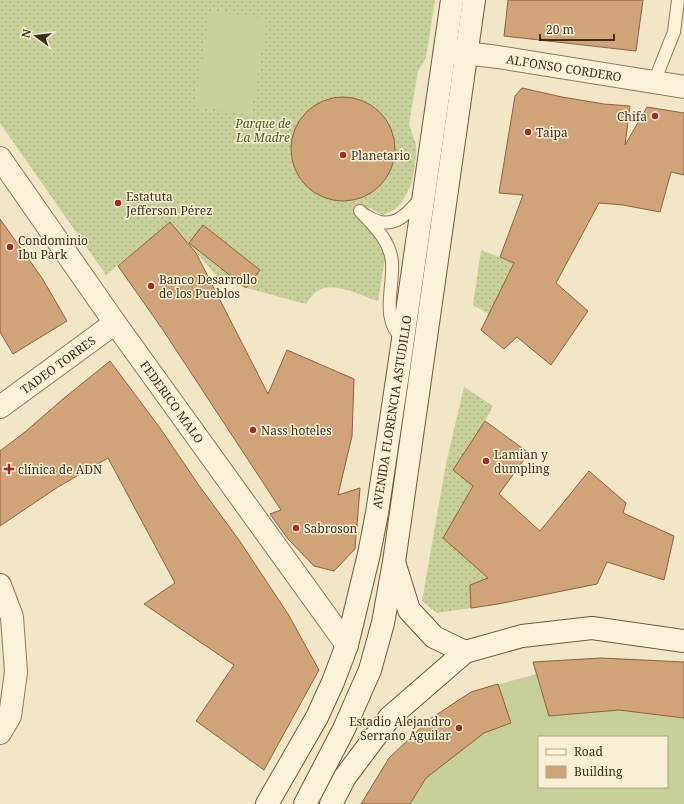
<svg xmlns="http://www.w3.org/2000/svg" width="684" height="804" font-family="'Noto Serif',serif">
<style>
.grass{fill:url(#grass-dots)}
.pitch{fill:#c6d098;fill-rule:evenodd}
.building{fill:#d1a379;stroke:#8e623e}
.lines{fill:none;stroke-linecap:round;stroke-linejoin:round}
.service-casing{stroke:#8d785a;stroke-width:14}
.minor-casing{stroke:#8d785a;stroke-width:24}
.secondary-casing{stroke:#6f593d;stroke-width:24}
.service{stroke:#fbf3d9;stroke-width:12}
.minor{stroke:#fbf3d9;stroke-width:22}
.secondary{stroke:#fbf3d9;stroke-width:22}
.poi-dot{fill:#a02c26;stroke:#f8f0d5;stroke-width:1.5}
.labels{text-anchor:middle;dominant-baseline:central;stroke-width:3;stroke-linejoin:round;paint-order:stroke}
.street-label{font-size:12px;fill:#3c2f1e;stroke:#f8f0d5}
.poi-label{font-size:12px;fill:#3c2f1e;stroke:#f8f0d5;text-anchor:start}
.park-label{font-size:12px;font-style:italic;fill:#495a24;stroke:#f8f0d5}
</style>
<defs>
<pattern id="grass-dots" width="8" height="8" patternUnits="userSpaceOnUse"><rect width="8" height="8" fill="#c6d098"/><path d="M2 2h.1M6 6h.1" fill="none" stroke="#abb383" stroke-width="1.8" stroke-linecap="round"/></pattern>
</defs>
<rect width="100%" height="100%" fill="#f1e6c5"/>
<g class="grass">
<path d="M 0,0 L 435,0 L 426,58 L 418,71 L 409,124 L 416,145 L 416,156 L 412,182 L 407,193 L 401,203 L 394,210 L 382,215 L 370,208 L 360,218 L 380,237 L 386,252 L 378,301 C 360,296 334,279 316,292 C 312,295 309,300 306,304 L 221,281 L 170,222 L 106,275 L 0,123 Z"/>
<path d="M 481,250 L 514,263 L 490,315 L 473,305 Z"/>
<path d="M 464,387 L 493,406 L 485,421 L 453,470 L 473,486 L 443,538 L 488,578 L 470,585 L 471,608 L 437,613 L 422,601 L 446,464 Z"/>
</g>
<g class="pitch">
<path d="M 210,11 L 267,19 L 251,115 L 195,106 Z"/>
<path d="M 601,658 L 684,662 L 684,804 L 361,804 L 389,758 L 430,719 L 471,692 L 536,674 L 533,662 ZM 539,737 L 667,737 L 667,787 L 539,787 Z"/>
</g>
<g class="building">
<path d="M 508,0 L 643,0 L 636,51 L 504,36 Z"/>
<path d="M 522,88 L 562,97 L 604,104 L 630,106 L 625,145 L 647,107 L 684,113 L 684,175 L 671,172 L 660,212 L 623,205 L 599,203 L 556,283 L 588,311 L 551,365 L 517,337 L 504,349 L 481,330 L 514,263 L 500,257 L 523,195 L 499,193 L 515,96 Z"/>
<circle cx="343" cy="149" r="52"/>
<path d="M 0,219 L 42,278 L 67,321 L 13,354 L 0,332 Z"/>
<path d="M 170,222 L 196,253 L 268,394 L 287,350 L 354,379 L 352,436 L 338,495 L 360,488 L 355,549 L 334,571 L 314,566 L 288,539 L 270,514 L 281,510 L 163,330 L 118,266 Z"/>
<path d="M 203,225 L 260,270 L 246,288 L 189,243 Z"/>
<path d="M 110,361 L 160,428 L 200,487 L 239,540 L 288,614 L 319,670 L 264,770 L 196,721 L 234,665 L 144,604 L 175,583 L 108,458 L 58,487 L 0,526 L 0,451 L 25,432 L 63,399 Z"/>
<path d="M 485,421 L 529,453 L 499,494 L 540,531 L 589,471 L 626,503 L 623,513 L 674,536 L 664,580 L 607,562 L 597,584 L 498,604 L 471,608 L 470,585 L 488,578 L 443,538 L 473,486 L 453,470 Z"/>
<path d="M 601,658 L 684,662 L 684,718 L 619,710 L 549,716 L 533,662 Z"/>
<path d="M 498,684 L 511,723 L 484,733 L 426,778 L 410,804 L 361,804 L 389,758 L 430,719 L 471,692 Z"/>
</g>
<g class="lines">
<defs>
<g id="service">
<path d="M 654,82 L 674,32 L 678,0"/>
<path d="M 360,211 C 374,226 390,240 392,262 C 394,287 380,320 403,339"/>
<path d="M 367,216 C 391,232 406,216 420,199"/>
</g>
<g id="minor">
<path d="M 448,51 L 498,57 L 684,87"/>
<path d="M 0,158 L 115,323 L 347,645"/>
<path d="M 0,407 L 115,323"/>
<path d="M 0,585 L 12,617 L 16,672 L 10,716 L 0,733"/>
</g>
<g id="secondary">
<path d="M 395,565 L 409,610 L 434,637 L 465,652"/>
<path d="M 267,804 L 317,717 L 333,682 L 347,645 L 369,554 L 377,513 L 400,360 L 452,0"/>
<path d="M 305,804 L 344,729 L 370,670 L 383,623 L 394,562 L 474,0"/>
<path d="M 331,804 L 345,777 L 390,717 L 465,652 L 522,636 L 592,628 L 684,641"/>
</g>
</defs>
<use href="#service" class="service-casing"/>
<use href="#minor" class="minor-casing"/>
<use href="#secondary" class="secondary-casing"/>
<use href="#service" class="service"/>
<use href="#minor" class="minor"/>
<use href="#secondary" class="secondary"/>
</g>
<g class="poi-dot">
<circle cx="655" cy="116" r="4"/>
<circle cx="528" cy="132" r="4"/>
<circle cx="343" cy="155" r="4"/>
<circle cx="118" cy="203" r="4"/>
<circle cx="10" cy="247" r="4"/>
<circle cx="151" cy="286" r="4"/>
<circle cx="253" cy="430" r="4"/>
<circle cx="486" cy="461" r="4"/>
<path d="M7 463h4v4h4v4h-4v4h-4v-4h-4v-4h4z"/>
<circle cx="296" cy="528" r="4"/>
<circle cx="459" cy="728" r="4"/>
</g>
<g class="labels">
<g class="street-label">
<text transform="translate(564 68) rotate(9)">ALFONSO CORDERO</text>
<text transform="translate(58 365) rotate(-36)">TADEO TORRES</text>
<text transform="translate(172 402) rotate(54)">FEDERICO MALO</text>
<text transform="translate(392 412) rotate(-81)">AVENIDA FLORENCIA ASTUDILLO</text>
</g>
<g class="poi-label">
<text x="647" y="116" text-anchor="end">Chifa</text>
<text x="536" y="132">Taipa</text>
<text x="351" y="155">Planetario</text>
<text x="126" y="196">Estatuta<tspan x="126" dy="14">Jefferson Pérez</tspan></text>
<text x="18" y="240">Condominio<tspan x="18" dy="14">Ibu Park</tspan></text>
<text x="159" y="279">Banco Desarrollo<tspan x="159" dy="14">de los Pueblos</tspan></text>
<text x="261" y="430">Nass hoteles</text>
<text x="494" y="454">Lamian y<tspan x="494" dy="14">dumpling</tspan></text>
<text x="18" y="469">clínica de ADN</text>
<text x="304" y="528">Sabroson</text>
<text x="451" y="721" text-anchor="end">Estadio Alejandro<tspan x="451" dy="14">Serrano Aguilar</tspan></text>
</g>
<g class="park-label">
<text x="263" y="123">Parque de<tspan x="263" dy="14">La Madre</tspan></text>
</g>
</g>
<rect x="538" y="736" width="130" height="52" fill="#f8f0d5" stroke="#ada38c"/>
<rect x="546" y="749" width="20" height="6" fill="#fbf3d9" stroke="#ada38c"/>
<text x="574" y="756" font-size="12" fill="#3c2f1e">Road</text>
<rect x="546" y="766" width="20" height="12" fill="#d1a379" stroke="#ada38c"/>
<text x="574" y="776" font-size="12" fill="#3c2f1e">Building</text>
<g transform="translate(36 36) rotate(285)" stroke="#f8f0d5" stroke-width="3" paint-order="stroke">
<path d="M0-3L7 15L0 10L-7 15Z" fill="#3c2f1e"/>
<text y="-6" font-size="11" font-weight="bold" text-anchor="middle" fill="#3c2f1e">N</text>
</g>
<path d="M540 34v6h74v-6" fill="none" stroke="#3c2f1e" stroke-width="2"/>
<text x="546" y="34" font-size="12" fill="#3c2f1e" stroke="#f8f0d5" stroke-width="3" paint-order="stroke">20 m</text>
</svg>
